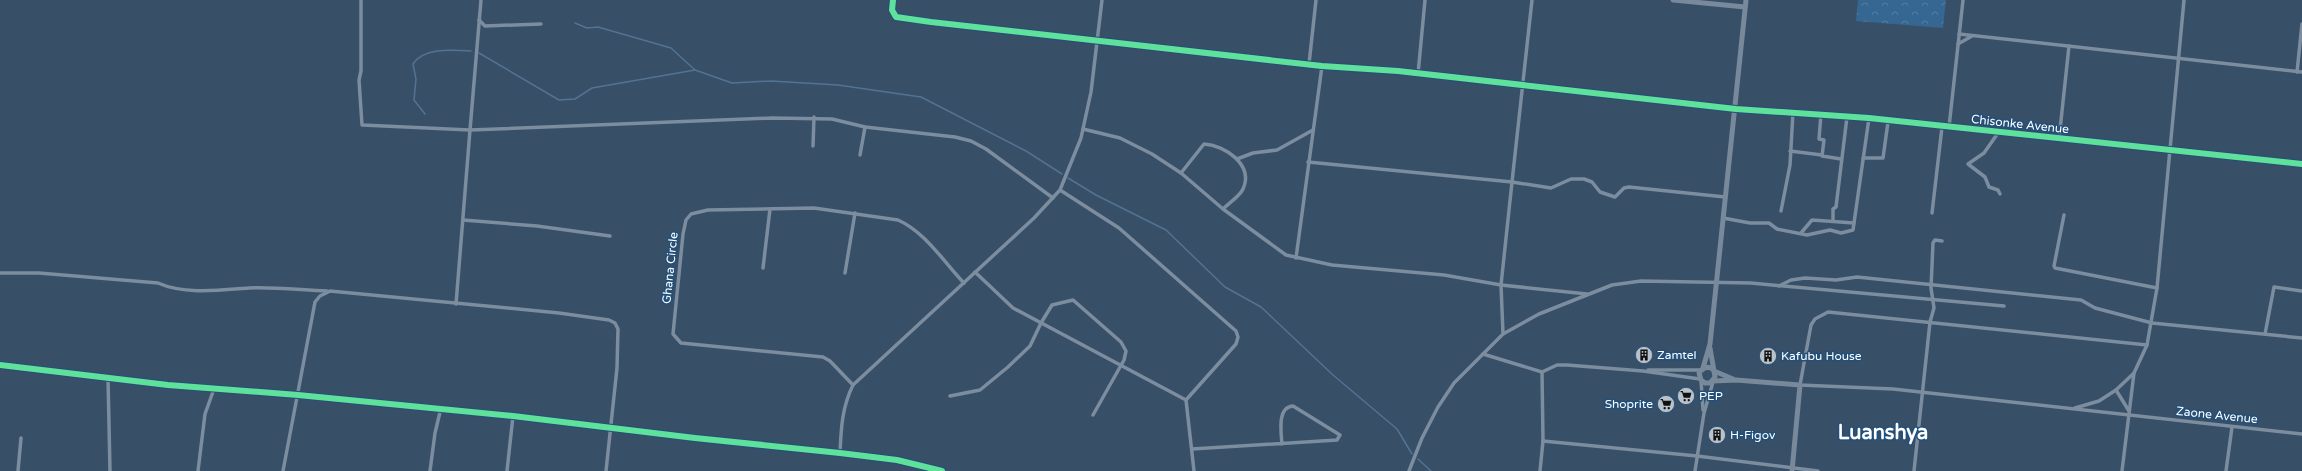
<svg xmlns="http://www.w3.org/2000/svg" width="2302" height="471" font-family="'Varela Round',sans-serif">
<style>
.park{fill:url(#park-crowns)}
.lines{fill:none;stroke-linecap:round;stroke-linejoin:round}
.stream{stroke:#537393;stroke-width:1.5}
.street{stroke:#7b8d9e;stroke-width:3.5}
.secondary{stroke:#77899a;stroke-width:5}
.cycleway-casing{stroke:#23507b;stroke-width:8}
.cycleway{stroke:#60e19b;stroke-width:6}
.labels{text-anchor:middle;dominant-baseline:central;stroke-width:3;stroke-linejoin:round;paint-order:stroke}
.street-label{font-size:12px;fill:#fff;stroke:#23507b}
.poi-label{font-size:12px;fill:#fff;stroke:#23507b;text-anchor:start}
.town-label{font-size:20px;font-weight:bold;fill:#fff;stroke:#23507b}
</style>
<defs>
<pattern id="park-crowns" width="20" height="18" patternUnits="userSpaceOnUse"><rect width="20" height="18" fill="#366692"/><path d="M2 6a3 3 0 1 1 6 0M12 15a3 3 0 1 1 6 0" fill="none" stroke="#547da2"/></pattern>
</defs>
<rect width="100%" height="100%" fill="#374f67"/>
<path class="park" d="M 1858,0 L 1946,0 L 1943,28 L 1856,21 Z"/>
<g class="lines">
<g class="stream">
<path d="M 575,23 L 587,28 L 598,27 L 671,48 L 695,70 L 732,83 L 771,81 L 838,85 L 921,97 L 1026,151 L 1062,174"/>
<path d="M 479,53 L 559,100 L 575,99 L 592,88 L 695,70"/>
<path d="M 425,114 L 414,100 L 416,79 L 413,64 C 424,47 453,50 471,51"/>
<path d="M 1068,178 L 1096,195 L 1166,230 L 1225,287 L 1261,307 L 1333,375 L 1397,429 L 1412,454"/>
<path d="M 1418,459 L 1431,471"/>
</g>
<g class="street">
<path d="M 361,0 L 361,71 L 359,80 L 362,125 L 470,130 L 481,0"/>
<path d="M 893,0 L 894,14 L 896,17 L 913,20 L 1322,66 L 1398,71 L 1736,109"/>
<path d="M 479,20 L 485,26 L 541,24"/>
<path d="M 1959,34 L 2302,72"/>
<path d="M 1958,44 L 1972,36"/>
<path d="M 1309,64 L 1316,0"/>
<path d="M 2297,72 L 2302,24"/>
<path d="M 1418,74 L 1425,0"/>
<path d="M 1821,114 L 1819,139 L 1824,140 L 1822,156 L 1841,159"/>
<path d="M 1949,127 L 1963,0"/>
<path d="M 1083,129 L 1120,138 L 1152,154 L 1181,173 L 1223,209 L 1286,255 L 1332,265 L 1444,275 L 1501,285 L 1503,334"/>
<path d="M 1998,133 L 1984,153 L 1968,164 L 1985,177 L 1989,187 L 1998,190 L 2000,194"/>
<path d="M 2059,139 L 2069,46"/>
<path d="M 813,146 L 814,117"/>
<path d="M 1790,151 L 1822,155"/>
<path d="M 860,155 L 865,127"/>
<path d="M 1863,158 L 1883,158 L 1888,122"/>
<path d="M 1237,159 L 1253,153 L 1277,150 L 1313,130"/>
<path d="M 1308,162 L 1512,182 L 1532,0"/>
<path d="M 1181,173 L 1204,144 C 1225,145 1254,165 1243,189 C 1240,196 1229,203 1223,209"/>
<path d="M 1060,190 L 1119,228 L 1236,331 L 1238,337 L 1236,344 L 1186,400 L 1194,471"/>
<path d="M 1781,211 L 1790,165 L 1793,112"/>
<path d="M 1932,213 L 1942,127"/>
<path d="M 2064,215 L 2054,266 L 2055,268 L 2157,288"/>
<path d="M 1723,218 L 1750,223 L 1769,223 L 1777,229 L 1807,235 L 1830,230 L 1841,233 L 1853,230 L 1869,118"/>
<path d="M 463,220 L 537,226 L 610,236"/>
<path d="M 1833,221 L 1833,209 L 1836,207 L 1847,117"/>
<path d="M 1801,233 L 1812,220 L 1854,223"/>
<path d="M 1296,258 L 1322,66"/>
<path d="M 763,268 L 770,209"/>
<path d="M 975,272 L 1013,308 L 1186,400"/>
<path d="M 0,273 L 39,273 L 158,283 C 185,295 221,290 249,288 C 275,287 301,290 327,291"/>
<path d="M 845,273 L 855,213"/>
<path d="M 1779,286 L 1791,280 L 1805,278 L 1836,280 L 1857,277 L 2081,300 L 2095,308 L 2152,323 L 2302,338"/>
<path d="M 1587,294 L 1501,285 L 1512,182 L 1551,188 L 1571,179 L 1584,179 L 1592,182 L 1600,192 L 1615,197 L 1624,188 L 1629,187 L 1725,197"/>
<path d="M 456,304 L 470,130 L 772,118 L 832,119 L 865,127 L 955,137 L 971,141 L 986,149 L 1053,198"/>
<path d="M 2265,334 L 2274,287 L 2302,291"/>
<path d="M 2147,345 L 1828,312 L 1815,319 L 1811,325 L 1800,385 L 1893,389 L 2302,434"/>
<path d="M 1483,354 L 1542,372 L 1557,365 L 1567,365 L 1643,371 L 1700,379"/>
<path d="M 0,365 L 168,385 L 298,395 L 513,416 L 695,438 L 840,453 L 897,460 L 942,471"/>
<path d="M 1648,370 L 1701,370"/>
<path d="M 108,378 L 110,471"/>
<path d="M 1701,380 L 1703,410"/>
<path d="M 853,385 L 830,361 L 823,357 L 681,343 L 673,334 L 683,234 L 686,220 L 691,214 L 708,210 L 814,208 L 898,220 C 925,232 944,262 964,283"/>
<path d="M 2116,390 L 2129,411"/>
<path d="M 950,396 L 980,390 L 1008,367 L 1030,346 L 1041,323 L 1052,305 L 1073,300 L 1121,342 L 1126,351 L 1124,360 L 1093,415"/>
<path d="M 2075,408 L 2099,401 L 2116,390 L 2134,373 L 2147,345 L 2157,288 L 2184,0"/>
<path d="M 1543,441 L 1697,456 L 1818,471"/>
<path d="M 1192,449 L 1337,440 L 1340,435 L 1293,406 C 1277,407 1281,432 1282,444"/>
<path d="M 840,453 C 841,429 842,407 853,385 L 1034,218 L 1060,190 L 1081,138 L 1091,92 L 1102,0"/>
<path d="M 18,471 L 21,438"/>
<path d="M 198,471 L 205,414 L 214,389"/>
<path d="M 283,471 L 315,302 L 320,296 L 330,291 L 559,313 L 609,320 L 615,323 L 618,329 L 617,368 L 606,471"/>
<path d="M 430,471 L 435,433 L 441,408"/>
<path d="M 507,471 L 513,416"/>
<path d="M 1409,471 L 1422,438 L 1438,407 L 1454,383 L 1503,334 L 1539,314 L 1612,285 L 1641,281 L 1751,283 L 2004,306"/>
<path d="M 1540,471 L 1543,441 L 1542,372"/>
<path d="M 1695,471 L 1704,413 L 1713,382"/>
<path d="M 1914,471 L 1930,322 L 1934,308 L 1931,288 L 1933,243 L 1935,240 L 1942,241"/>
<path d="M 2122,471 L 2134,373"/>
<path d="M 2226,471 L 2232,427"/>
</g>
<g class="secondary">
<path d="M 1673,0 L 1745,7"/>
<path d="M 1736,109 L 1869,118 L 2302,164"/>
<path d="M 1710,348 L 1715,377 L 1710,383 L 1705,383 L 1701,380 L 1699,373 C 1703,367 1708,366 1713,369"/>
<path d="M 1703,368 L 1710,344 L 1746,0"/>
<path d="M 1714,371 L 1733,379"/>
<path d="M 1713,381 L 1736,380 L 1800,385 L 1792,471"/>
</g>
<defs>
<g id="cycleway">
<path d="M 893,0 L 892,10 L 896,17 L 931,22 L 1322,66 L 1398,71 L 1736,109 L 1869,118 L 2302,164"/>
<path d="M 0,365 L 168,385 L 298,395 L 513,416 L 695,438 L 840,453 L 897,460 L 942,471"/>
</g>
</defs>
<use href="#cycleway" class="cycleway-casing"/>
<use href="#cycleway" class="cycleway"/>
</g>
<defs>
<symbol id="building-disc" viewBox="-11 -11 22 22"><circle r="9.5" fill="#b9c1ca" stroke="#23507b"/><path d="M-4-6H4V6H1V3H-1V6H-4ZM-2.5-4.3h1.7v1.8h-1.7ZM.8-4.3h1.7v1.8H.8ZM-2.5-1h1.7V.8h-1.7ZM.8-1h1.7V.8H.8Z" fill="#111"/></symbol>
<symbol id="supermarket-disc" viewBox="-11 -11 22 22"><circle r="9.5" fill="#b9c1ca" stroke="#23507b"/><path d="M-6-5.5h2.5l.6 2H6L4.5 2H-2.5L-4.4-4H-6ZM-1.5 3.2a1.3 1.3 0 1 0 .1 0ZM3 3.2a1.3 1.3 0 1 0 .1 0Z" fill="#111"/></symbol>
</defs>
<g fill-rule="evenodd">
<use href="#building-disc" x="1634" y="345" width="20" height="20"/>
<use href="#building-disc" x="1758" y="346" width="20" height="20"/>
<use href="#supermarket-disc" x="1676" y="386" width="20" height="20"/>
<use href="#supermarket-disc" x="1656" y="394" width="20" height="20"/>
<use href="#building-disc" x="1707" y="425" width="20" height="20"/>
</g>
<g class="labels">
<g class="street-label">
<text transform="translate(2020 124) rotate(6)">Chisonke Avenue</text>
<text transform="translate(670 268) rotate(-84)">Ghana Circle</text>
<text transform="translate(2217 415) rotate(6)">Zaone Avenue</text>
</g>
<g class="poi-label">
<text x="1657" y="355">Zamtel</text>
<text x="1781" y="356">Kafubu House</text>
<text x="1699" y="396">PEP</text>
<text x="1653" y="404" text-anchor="end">Shoprite</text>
<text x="1730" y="435">H-Figov</text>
</g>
<g class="town-label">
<text x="1883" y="433">Luanshya</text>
</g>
</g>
</svg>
